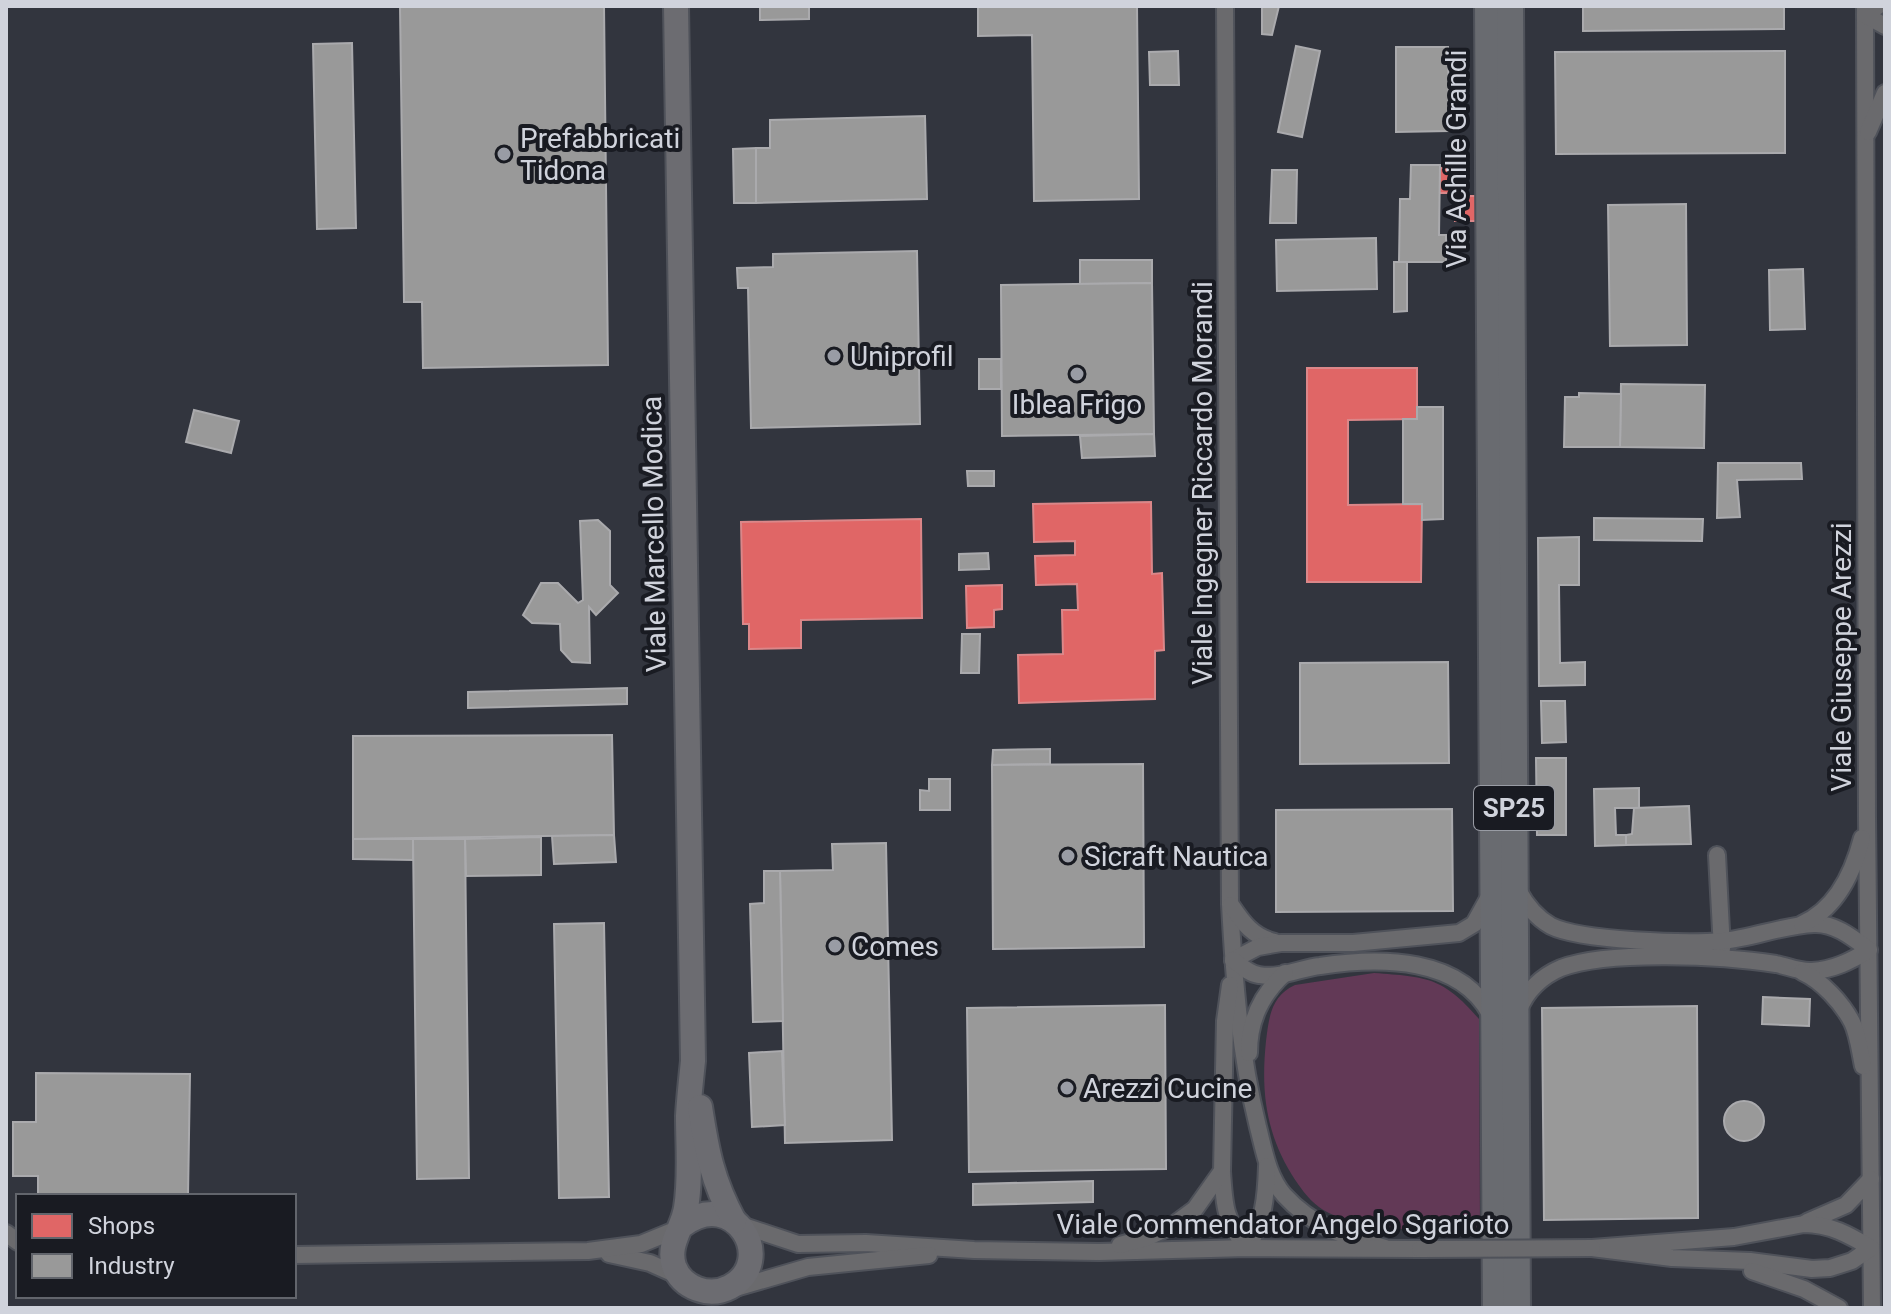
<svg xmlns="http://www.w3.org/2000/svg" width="1891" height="1314" font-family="Roboto,sans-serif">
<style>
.green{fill:#623956}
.shops{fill:#e06666;stroke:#db8789;stroke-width:2}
.industry{fill:#999;stroke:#aaaaad;stroke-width:2}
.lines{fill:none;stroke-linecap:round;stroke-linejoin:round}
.street-casing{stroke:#4f525a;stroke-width:20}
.secondary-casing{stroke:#4f525a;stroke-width:28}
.primary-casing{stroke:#4f525a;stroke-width:30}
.street{stroke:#6a6a6d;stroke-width:16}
.secondary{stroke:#6c6c71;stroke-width:24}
.primary{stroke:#696b70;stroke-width:26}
.street-bridge-casing{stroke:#4f525a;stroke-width:20;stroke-linecap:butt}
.street-bridge{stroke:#6a6a6d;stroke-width:16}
.poi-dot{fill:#999ca5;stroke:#191b22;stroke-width:3}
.labels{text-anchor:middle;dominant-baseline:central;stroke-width:8;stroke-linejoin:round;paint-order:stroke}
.shield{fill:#191b22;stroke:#999ca4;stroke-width:2}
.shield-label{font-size:26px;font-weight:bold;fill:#d0d3dc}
.poi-label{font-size:28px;fill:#d0d3dc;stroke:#191b22;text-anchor:start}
.street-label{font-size:28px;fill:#d0d3dc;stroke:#191b22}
</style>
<rect width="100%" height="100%" fill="#32353e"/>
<path class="green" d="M 1374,973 C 1427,977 1443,977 1479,1019 L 1480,1232 C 1440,1232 1351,1231 1319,1207 C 1308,1199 1299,1186 1292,1175 C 1265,1131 1261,1090 1266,1041 C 1269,1017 1271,996 1295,985 Z"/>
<g class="shops">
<path d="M 1440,168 L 1464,169 L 1464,196 L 1477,196 L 1477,221 L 1455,221 L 1456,193 L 1439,193 Z"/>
<path d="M 1307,368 L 1417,368 L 1417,419 L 1348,420 L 1348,505 L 1422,504 L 1421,582 L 1307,582 Z"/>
<path d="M 1151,502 L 1152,574 L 1162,573 L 1164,650 L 1155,651 L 1155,699 L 1019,703 L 1018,655 L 1063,654 L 1062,610 L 1078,610 L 1077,584 L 1036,585 L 1035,556 L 1075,555 L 1075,541 L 1034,542 L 1033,504 Z"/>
<path d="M 921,519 L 922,618 L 801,620 L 801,648 L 749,649 L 749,624 L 743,624 L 741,522 Z"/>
<path d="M 1002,585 L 1002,609 L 994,610 L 994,627 L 967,628 L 966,586 Z"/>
</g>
<g class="industry">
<path d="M 400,6 L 604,6 L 608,365 L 423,368 L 422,302 L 404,302 Z"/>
<path d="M 760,6 L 809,6 L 809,19 L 760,20 Z"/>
<path d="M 978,6 L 1137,6 L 1139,199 L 1034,201 L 1032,35 L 978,36 Z"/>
<path d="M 1262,6 L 1279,6 L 1272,35 L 1262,34 Z"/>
<path d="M 1583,6 L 1784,6 L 1784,29 L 1583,31 Z"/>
<path d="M 352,43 L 356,228 L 317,229 L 313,44 Z"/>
<path d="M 1296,46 L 1320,51 L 1302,137 L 1278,132 Z"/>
<path d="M 1396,47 L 1448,47 L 1449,131 L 1396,132 Z"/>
<path d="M 1178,51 L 1179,85 L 1150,85 L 1149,52 Z"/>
<path d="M 1785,51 L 1785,153 L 1556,154 L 1555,52 Z"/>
<path d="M 925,116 L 927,199 L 756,203 L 756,148 L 770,148 L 770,120 Z"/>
<path d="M 756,148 L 756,203 L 734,203 L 733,149 Z"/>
<path d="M 1411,165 L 1440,165 L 1439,235 L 1446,235 L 1446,262 L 1399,262 L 1400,199 L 1410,199 Z"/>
<path d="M 1272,170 L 1297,170 L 1296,223 L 1270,223 Z"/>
<path d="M 1686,204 L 1687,345 L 1610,346 L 1608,205 Z"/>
<path d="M 1376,238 L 1377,289 L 1277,291 L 1276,240 Z"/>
<path d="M 917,251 L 920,424 L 751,428 L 748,288 L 738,288 L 737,268 L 773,267 L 773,254 Z"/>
<path d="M 1080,260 L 1152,260 L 1152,283 L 1080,284 Z"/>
<path d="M 1394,262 L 1407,262 L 1407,311 L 1394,312 Z"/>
<path d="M 1803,269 L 1805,329 L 1770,330 L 1769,270 Z"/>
<path d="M 1152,283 L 1154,434 L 1002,436 L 1001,285 Z"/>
<rect x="979" y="359" width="22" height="30"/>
<path d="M 1621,384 L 1705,385 L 1704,448 L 1620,447 Z"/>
<path d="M 1579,393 L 1621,394 L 1620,447 L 1564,447 L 1565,397 L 1579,397 Z"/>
<path d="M 1417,407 L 1443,407 L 1443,519 L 1422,520 L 1422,504 L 1403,504 L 1403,419 L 1417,419 Z"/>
<path d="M 194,410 L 239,421 L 231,453 L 186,442 Z"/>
<path d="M 1154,434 L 1155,456 L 1082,458 L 1080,436 Z"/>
<path d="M 1718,463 L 1801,463 L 1802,479 L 1737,480 L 1740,517 L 1717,518 Z"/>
<path d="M 967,471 L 994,471 L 994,486 L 968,486 Z"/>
<path d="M 1594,518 L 1703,519 L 1702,541 L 1594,540 Z"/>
<path d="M 598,520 L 610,531 L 610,585 L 618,593 L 596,615 L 589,607 L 590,663 L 572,662 L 561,650 L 560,624 L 532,623 L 523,615 L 541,583 L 558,583 L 578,603 L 583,600 L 580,521 Z"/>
<path d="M 1579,537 L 1579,585 L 1559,585 L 1560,663 L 1585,662 L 1585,685 L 1539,686 L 1538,538 Z"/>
<path d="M 988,553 L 989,569 L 959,570 L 959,554 Z"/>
<path d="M 962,634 L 980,634 L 979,673 L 961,673 Z"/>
<path d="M 1448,662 L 1449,763 L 1300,764 L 1300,663 Z"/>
<path d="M 627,688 L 627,704 L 468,708 L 468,692 Z"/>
<path d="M 1541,701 L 1565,701 L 1566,742 L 1542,743 Z"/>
<path d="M 612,735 L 614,835 L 353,839 L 353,736 Z"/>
<path d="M 1050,749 L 1050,764 L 992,765 L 993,750 Z"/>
<path d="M 1536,758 L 1566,758 L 1566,835 L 1537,835 Z"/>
<path d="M 1143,764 L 1144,947 L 993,949 L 992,765 Z"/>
<path d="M 929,779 L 950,779 L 950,810 L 920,810 L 920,790 L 929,791 Z"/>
<path d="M 1639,788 L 1639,808 L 1615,808 L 1616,835 L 1626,835 L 1626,845 L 1595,846 L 1594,789 Z"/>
<path d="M 1689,806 L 1691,844 L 1626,845 L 1626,835 L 1632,834 L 1634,808 Z"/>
<path d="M 1452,809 L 1453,911 L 1276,912 L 1276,810 Z"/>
<path d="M 614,835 L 616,862 L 554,864 L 552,836 Z"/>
<path d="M 541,837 L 541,875 L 466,876 L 465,839 Z"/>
<path d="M 353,839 L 413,839 L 413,860 L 353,859 Z"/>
<path d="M 413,839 L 465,839 L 469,1178 L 417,1179 Z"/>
<path d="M 886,843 L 892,1140 L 785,1143 L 780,871 L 833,870 L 832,844 Z"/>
<path d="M 764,871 L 780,871 L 783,1021 L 753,1022 L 750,904 L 764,903 Z"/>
<path d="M 604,923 L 609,1197 L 559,1198 L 554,924 Z"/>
<path d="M 1763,997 L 1810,999 L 1809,1026 L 1762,1024 Z"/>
<path d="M 1165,1005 L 1166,1169 L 969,1172 L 967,1008 Z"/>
<path d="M 1697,1006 L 1698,1218 L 1544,1220 L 1542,1008 Z"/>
<path d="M 782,1051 L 785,1125 L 752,1127 L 749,1053 Z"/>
<path d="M 36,1073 L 190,1074 L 188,1196 L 38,1196 L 38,1176 L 13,1176 L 13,1122 L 36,1122 Z"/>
<circle cx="1744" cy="1121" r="20"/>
<path d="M 1093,1181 L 1093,1202 L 973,1205 L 973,1184 Z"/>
</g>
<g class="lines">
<defs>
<g id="street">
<path d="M 1225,6 L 1230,904 C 1234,980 1240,1054 1258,1127 C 1264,1150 1268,1177 1284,1195 C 1312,1226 1346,1237 1385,1248"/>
<path d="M 1865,6 L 1867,817 L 1872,1308"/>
<path d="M 1878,6 L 1865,15 L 1885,26"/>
<path d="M 1868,132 L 1885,93"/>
<path d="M 1717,855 L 1722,949"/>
<path d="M 1518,890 C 1526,905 1537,918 1551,926 C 1581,941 1687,944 1723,941 C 1753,938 1784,925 1814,924 C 1835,923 1853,938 1869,950 C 1851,961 1833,970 1812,971 C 1800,972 1787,966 1776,964 C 1724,956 1609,950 1561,968 C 1542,976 1526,991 1519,1010"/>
<path d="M 1231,905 C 1243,923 1253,937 1275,942"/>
<path d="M 1802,924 C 1836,909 1853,873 1862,838"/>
<path d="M 1233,960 L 1258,947 L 1281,943 L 1353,943 L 1459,933 L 1474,924 L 1489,897"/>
<path d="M 1233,960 C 1241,966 1250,974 1259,975 C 1279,979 1301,968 1320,966 C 1379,957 1463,956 1492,1018"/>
<path d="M 1802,972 C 1822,981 1842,1003 1852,1022 C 1858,1034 1860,1052 1863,1066"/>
<path d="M 1249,1053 C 1249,1020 1261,995 1285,973"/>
<path d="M 1222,1171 C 1224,1205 1225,1222 1247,1248 C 1264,1221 1266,1198 1267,1166"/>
<path d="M 1807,1222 L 1846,1205 L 1871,1179"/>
<path d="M 738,1224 L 798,1244 L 866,1243 L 974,1250 L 1099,1252 L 1247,1248 L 1420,1249"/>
<path d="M 1804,1224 C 1830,1224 1849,1235 1871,1248 L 1852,1261 L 1830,1268 L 1812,1269 L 1750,1261 L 1672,1258 L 1592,1248 L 1734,1237 Z"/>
<path d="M 6,1233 L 18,1242"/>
<path d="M 1120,1245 L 1146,1238 L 1172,1226 L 1195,1209 L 1222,1171 L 1225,1021 L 1230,985"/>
<path d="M 609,1254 L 650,1263 L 679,1276"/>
<path d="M 294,1255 L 588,1251 L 641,1244 L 680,1228"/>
<path d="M 1752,1271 L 1804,1289 L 1839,1308"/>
<path d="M 732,1289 L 808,1267 L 929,1255"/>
</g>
<g id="secondary">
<path d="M 676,6 L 693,1061 C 691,1080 689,1098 688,1116 C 688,1147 691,1178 686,1208 C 683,1228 667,1244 674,1266 C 682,1288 709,1298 730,1287 C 778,1261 734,1186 683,1225"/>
<path d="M 700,1107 C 707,1152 712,1180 734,1221"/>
</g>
<g id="primary">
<path d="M 1488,6 L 1496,1308"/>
<path d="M 1510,6 L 1517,1308"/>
</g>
</defs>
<use href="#street" class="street-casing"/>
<use href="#secondary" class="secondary-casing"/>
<use href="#primary" class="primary-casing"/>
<use href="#street" class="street"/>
<use href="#secondary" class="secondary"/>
<use href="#primary" class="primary"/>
<defs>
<path id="street-bridge" d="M 1420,1249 L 1592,1248"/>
</defs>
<use href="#street-bridge" class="street-bridge-casing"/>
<use href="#street-bridge" class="street-bridge"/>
</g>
<g class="poi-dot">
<circle cx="504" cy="154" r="8"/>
<circle cx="834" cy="356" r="8"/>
<circle cx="1077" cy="374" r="8"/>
<circle cx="1068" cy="856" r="8"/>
<circle cx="835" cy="946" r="8"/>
<circle cx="1067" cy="1088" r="8"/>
</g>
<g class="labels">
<rect class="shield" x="1474" y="786" width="80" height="44" rx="6"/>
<g class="shield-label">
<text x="1514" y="808">SP25</text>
</g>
<g class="poi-label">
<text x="520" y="138">Prefabbricati<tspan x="520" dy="32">Tidona</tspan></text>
<text x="850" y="356">Uniprofil</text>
<text x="1077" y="404" text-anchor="middle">Iblea Frigo</text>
<text x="1084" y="856">Sicraft Nautica</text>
<text x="851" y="946">Comes</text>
<text x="1083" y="1088">Arezzi Cucine</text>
</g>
<g class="street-label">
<text transform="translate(1456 159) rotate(-90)">Via Achille Grandi</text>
<text transform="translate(1202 483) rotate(-90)">Viale Ingegner Riccardo Morandi</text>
<text transform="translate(654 534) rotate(-91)">Viale Marcello Modica</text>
<text transform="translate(1841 657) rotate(-90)">Viale Giuseppe Arezzi</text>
<text x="1283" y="1224">Viale Commendator Angelo Sgarioto</text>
</g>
</g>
<rect width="1891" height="1314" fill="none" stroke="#d0d3dc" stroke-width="16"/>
<rect x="16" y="1194" width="280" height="104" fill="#191b22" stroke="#62656c" stroke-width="2"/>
<rect x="32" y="1214" width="40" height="24" fill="#e06666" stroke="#62656c" stroke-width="2"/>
<text x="88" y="1234" font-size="24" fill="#d0d3dc">Shops</text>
<rect x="32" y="1254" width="40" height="24" fill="#999999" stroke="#62656c" stroke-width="2"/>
<text x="88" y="1274" font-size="24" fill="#d0d3dc">Industry</text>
</svg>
